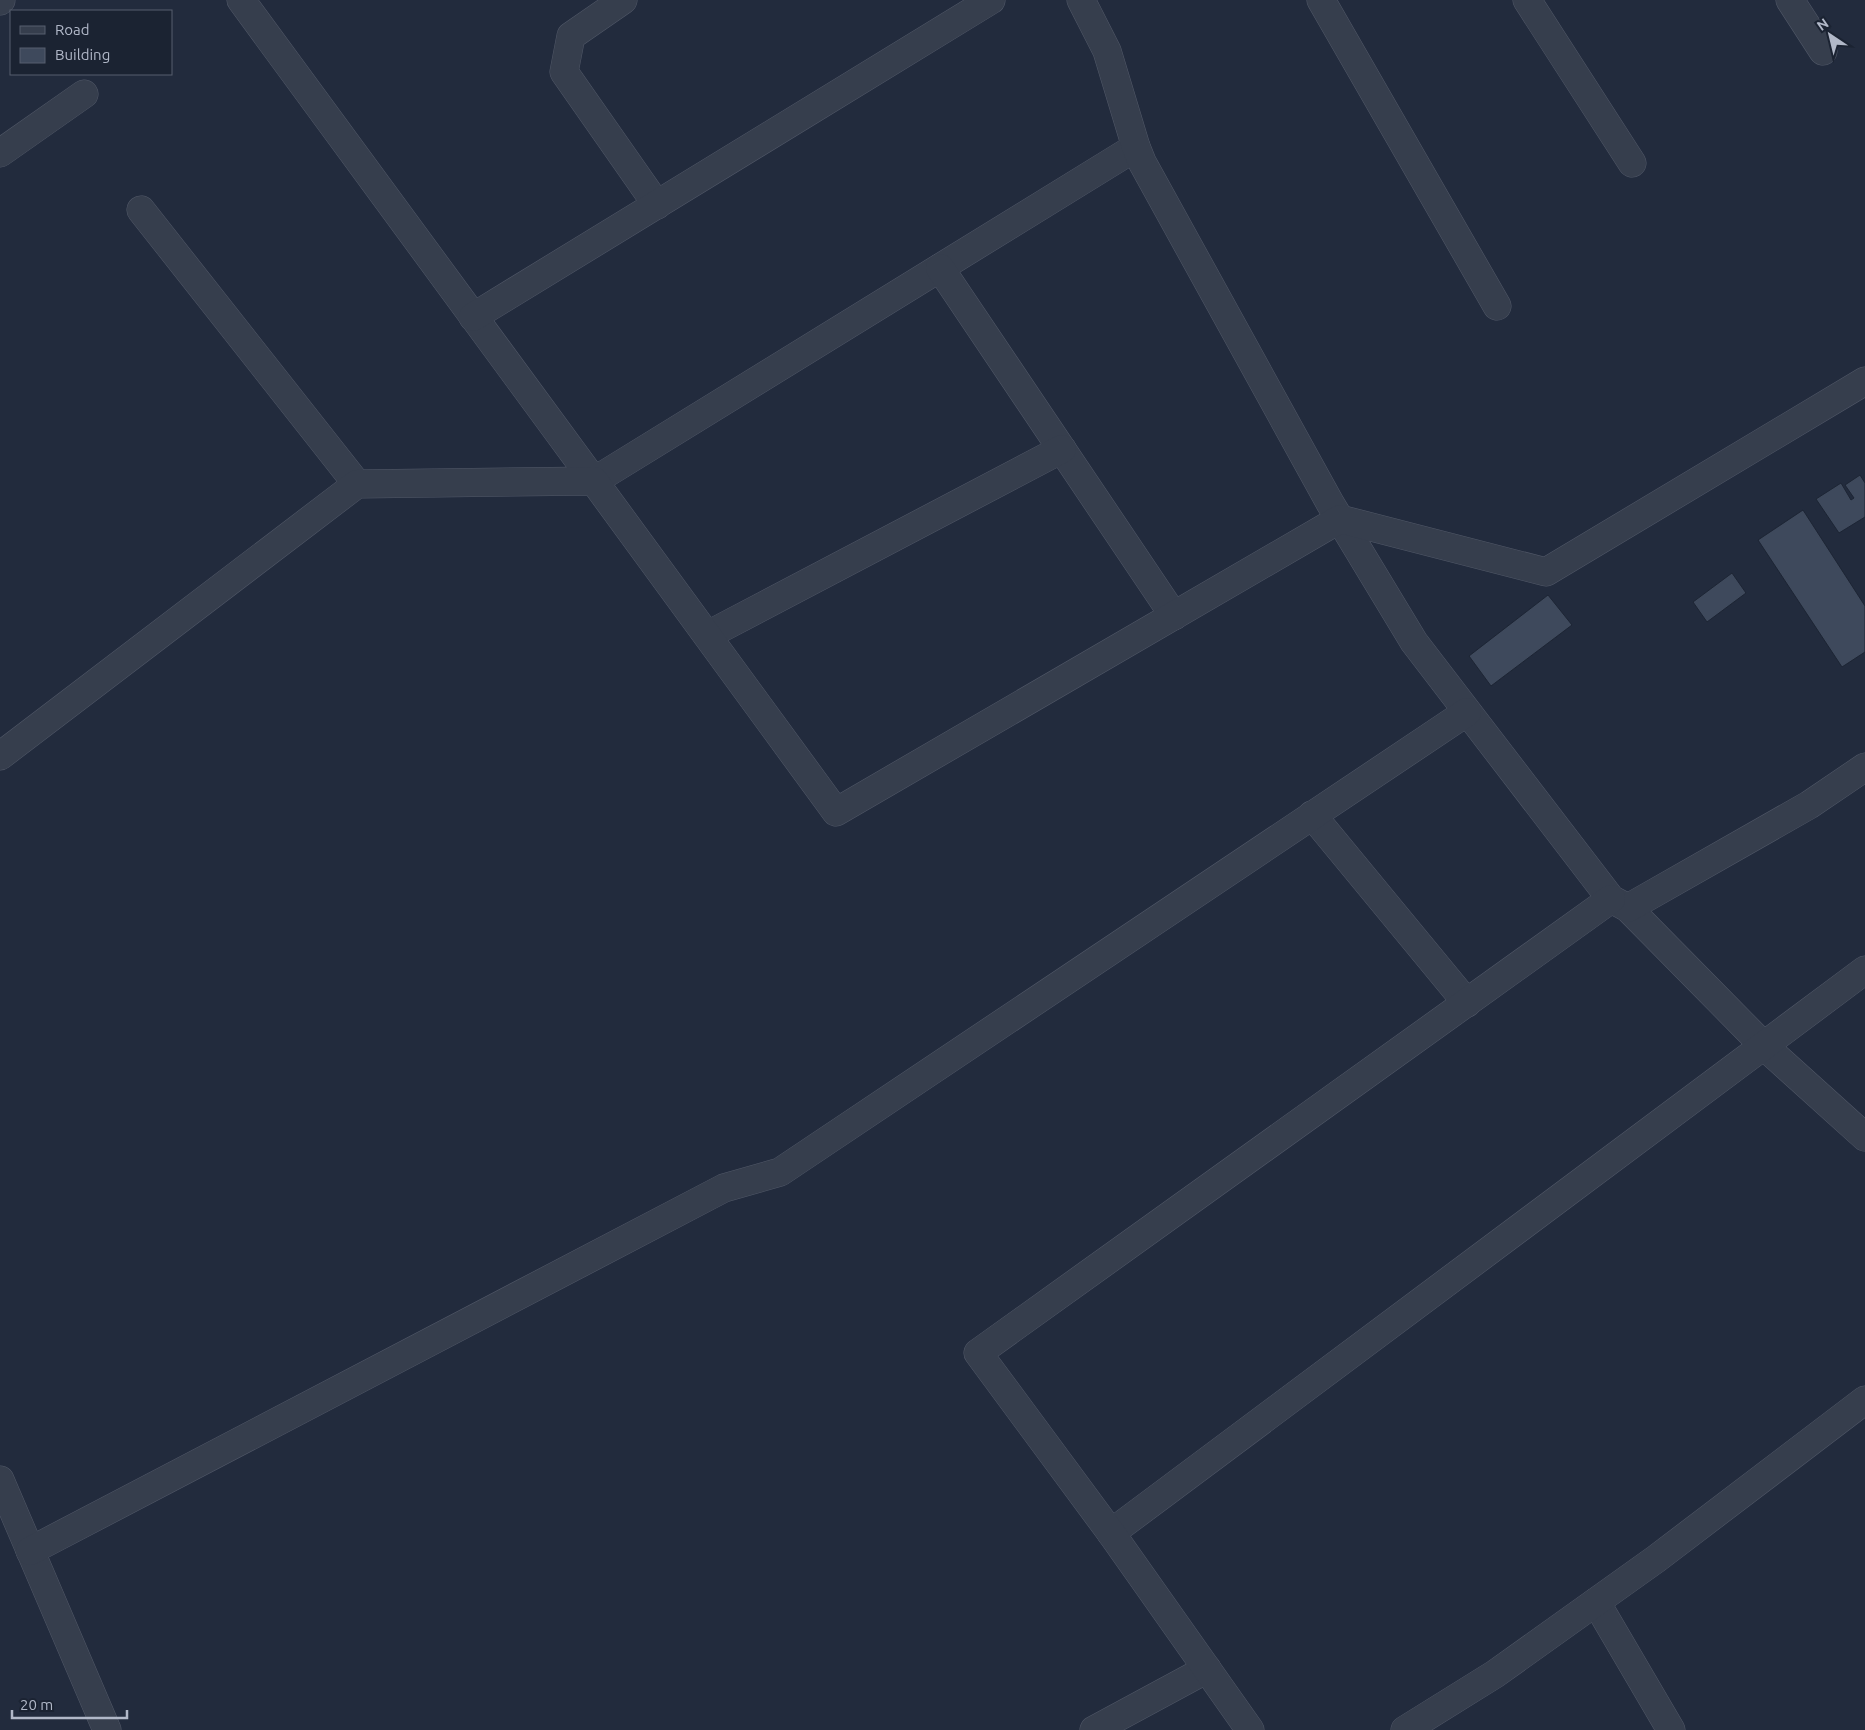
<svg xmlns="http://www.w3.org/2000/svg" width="1865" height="1730" font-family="Ubuntu,sans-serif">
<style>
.building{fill:#3e495c;stroke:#1d2534}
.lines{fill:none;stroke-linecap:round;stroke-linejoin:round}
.minor-casing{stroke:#515868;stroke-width:29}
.minor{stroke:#363e4d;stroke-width:28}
</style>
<rect width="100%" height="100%" fill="#222b3d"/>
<g class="building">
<path d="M 1860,475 L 1865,483 L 1865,517 L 1839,533 L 1816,499 L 1841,483 L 1851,500 L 1854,498 L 1845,485 Z"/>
<path d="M 1803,510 L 1865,606 L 1865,652 L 1842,667 L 1758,540 Z"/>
<path d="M 1732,573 L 1746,593 L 1707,622 L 1693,602 Z"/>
<path d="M 1548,595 L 1572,625 L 1491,686 L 1469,656 Z"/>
</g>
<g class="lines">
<defs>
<g id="minor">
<path d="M 241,0 L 594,481 L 1136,147"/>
<path d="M 623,0 L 571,36 L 564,72 L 657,205"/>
<path d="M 1081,0 L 1107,51 L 1136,147 L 1142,162 L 1330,503 L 1414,642 L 1611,899 L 1628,908 L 1764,1046 L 1865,1137"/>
<path d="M 1321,0 L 1497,306"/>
<path d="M 1527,0 L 1632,163"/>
<path d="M 1790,0 L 1823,51"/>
<path d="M 0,1 L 1,0"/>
<path d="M 0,153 L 84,94"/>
<path d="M 141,210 L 357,484"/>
<path d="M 940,268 L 1174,616"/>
<path d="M 473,317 L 991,0"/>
<path d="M 708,635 L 1062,449"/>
<path d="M 0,756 L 357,484 L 594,481 L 836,812 L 1340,519 L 1546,572 L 1865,381"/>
<path d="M 1312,815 L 1467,1003"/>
<path d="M 1628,908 L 1809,805 L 1865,767"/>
<path d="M 0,1480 L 107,1730"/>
<path d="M 1111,1533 L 1865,970"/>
<path d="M 30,1551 L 724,1188 L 780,1172 L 1467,712"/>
<path d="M 1596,1602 L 1671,1730"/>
<path d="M 1094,1730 L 1207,1669"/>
<path d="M 1250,1730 L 1111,1533 L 978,1353 L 1611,899"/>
<path d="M 1405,1730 L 1495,1674 L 1656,1559 L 1865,1400"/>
</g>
</defs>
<use href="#minor" class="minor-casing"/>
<use href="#minor" class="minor"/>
</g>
<rect x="10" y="10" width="162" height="65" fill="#1b2332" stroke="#575f6e"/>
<rect x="20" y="26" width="25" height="8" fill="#363e4d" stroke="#575f6e"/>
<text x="55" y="35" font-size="15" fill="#b1b8c8">Road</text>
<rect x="20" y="48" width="25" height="15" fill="#3e495c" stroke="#575f6e"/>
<text x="55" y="60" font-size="15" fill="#b1b8c8">Building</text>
<g transform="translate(1830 35) rotate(325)" stroke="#1b2332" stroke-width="4" paint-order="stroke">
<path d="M0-4L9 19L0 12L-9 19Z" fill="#b1b8c8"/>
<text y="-8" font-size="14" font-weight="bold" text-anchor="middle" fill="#b1b8c8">N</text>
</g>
<path d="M12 1710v8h115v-8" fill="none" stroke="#b1b8c8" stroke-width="2.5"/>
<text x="20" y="1710" font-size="15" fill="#b1b8c8" stroke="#1b2332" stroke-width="4" paint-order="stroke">20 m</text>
</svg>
